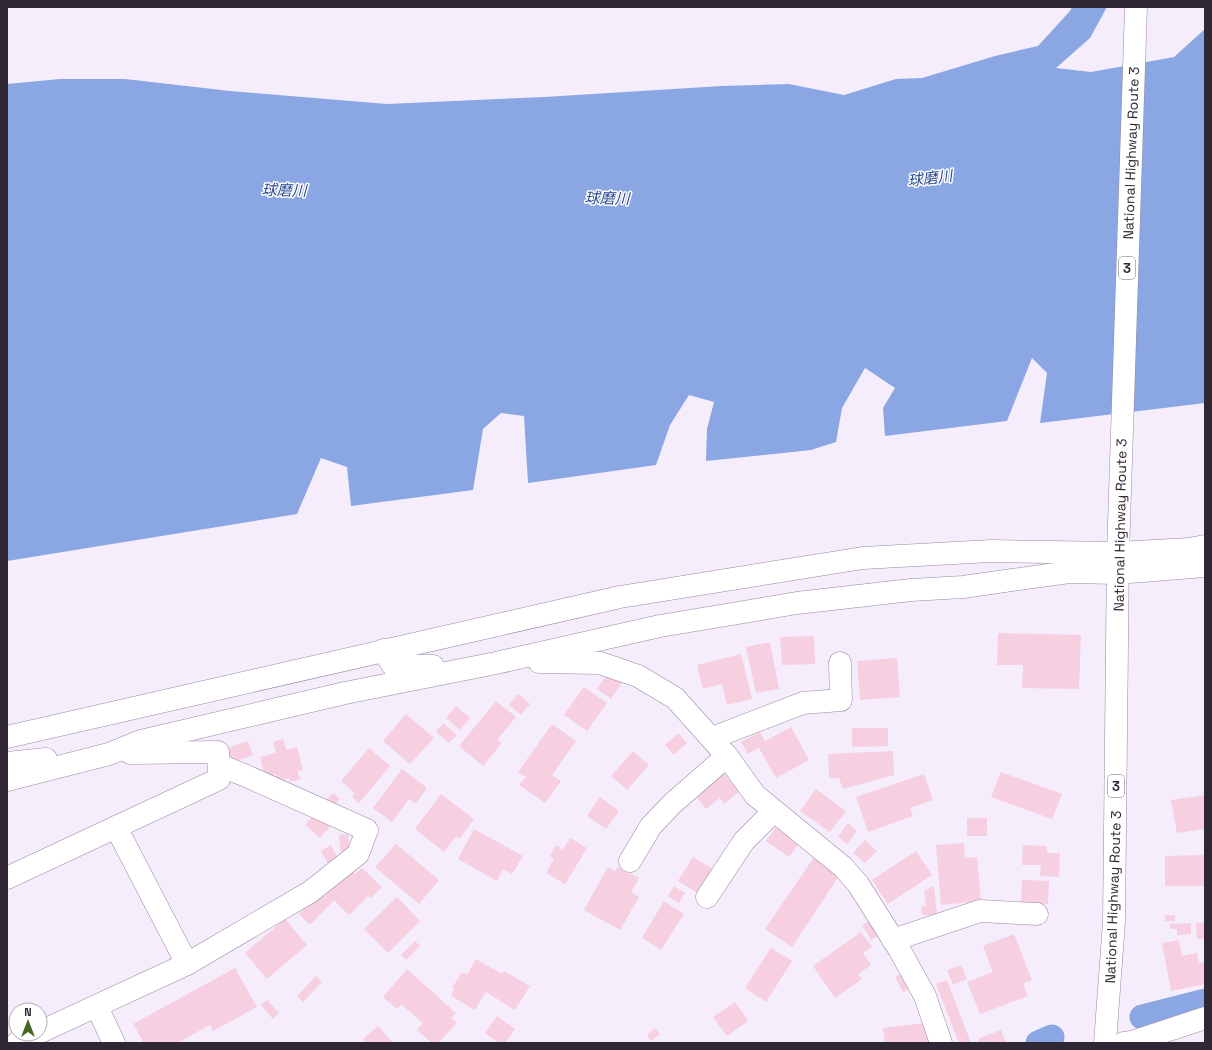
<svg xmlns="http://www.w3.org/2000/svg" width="1212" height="1050" font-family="'Space Grotesk','Noto Sans JP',sans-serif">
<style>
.water{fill:#8aa7e4}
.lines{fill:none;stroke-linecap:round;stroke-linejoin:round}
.canal{stroke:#8aa7e4;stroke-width:25}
.building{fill:#f6cfe1}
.minor-casing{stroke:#9987a5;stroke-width:23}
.tertiary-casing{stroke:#9987a5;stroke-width:23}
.trunk-casing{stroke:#9987a5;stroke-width:23}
.minor{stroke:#fff;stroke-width:22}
.tertiary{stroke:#fff;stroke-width:22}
.trunk{stroke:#fff;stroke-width:22}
.labels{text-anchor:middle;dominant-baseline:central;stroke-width:3;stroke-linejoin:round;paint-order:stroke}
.shield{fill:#fff;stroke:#6d6871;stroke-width:1}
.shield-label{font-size:13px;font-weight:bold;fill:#2f2834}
.street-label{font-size:14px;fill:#2f2834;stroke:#fff}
.water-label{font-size:15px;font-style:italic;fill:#2b4992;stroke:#fff}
</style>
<rect width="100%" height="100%" fill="#f5edfb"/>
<path class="water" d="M 1072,7 L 1107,7 L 1090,38 L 1056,68 L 1091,72 L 1174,57 L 1205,29 L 1205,403 L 1040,423 L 1047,373 L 1032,358 L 1007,421 L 885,436 L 883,408 L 895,388 L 865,368 L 842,408 L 836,442 L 811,450 L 706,461 L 707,429 L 714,402 L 689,395 L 670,425 L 656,465 L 528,483 L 524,416 L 501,413 L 483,429 L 473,490 L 351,506 L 347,467 L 321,458 L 297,514 L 7,561 L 7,84 L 60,79 L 125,79 L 230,91 L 387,104 L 544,97 L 722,86 L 789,84 L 844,95 L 896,79 L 922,78 L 995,56 L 1038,46 L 1070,11 Z"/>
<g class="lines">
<g class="canal">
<path d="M 1142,1017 L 1205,1001"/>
<path d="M 1038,1043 L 1052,1037"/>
</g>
</g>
<g class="building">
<path d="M 998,633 L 1081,635 L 1079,689 L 1022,688 L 1023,665 L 997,665 Z"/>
<path d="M 814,636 L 815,664 L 782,665 L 780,637 Z"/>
<path d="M 770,642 L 779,689 L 756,693 L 746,647 Z"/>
<path d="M 741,654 L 752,699 L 727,705 L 722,684 L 703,689 L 697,665 Z"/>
<path d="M 897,658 L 900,697 L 860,700 L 857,661 Z"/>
<path d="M 609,671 L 623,681 L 611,699 L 597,689 Z"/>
<path d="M 584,687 L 607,703 L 587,731 L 564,715 Z"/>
<path d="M 518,694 L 530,704 L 521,715 L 509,705 Z"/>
<path d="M 496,701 L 516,717 L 497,740 L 502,743 L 483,766 L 459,746 Z"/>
<path d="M 456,706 L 470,718 L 460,730 L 446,718 Z"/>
<path d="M 406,714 L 434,738 L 410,764 L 383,741 Z"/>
<path d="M 443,723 L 457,735 L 449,743 L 436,732 Z"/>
<path d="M 552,724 L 576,741 L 552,775 L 561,781 L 545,803 L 519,785 L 526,777 L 518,772 Z"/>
<path d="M 791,727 L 809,760 L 776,778 L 759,748 L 748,754 L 741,742 L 760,732 L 765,741 Z"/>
<path d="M 852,728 L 888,728 L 888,746 L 852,747 Z"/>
<path d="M 678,733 L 687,743 L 674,755 L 665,745 Z"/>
<path d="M 283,739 L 286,750 L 297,747 L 303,770 L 297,772 L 301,779 L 290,782 L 289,778 L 278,781 L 276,774 L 265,776 L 260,757 L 276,753 L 273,742 Z"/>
<path d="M 248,741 L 253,755 L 230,763 L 225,749 Z"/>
<path d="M 369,748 L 390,766 L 359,803 L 352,797 L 355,793 L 341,781 Z"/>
<path d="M 633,751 L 649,765 L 627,790 L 611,776 Z"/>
<path d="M 893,751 L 894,775 L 843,789 L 839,778 L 829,778 L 828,754 Z"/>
<path d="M 402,769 L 427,788 L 416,804 L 409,799 L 392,822 L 373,808 Z"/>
<path d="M 721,770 L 739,792 L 724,804 L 720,798 L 706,809 L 693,793 Z"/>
<path d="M 1001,772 L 1062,794 L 1052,819 L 991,797 Z"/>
<path d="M 924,774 L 933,800 L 910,808 L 913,816 L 868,832 L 856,797 Z"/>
<path d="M 816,789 L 846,811 L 830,832 L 800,811 Z"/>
<path d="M 333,793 L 340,799 L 331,809 L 324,802 Z"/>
<path d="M 441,794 L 474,819 L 460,838 L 456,836 L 444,852 L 415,829 Z"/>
<path d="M 1205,795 L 1205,829 L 1177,833 L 1171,800 Z"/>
<path d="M 600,797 L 619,811 L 606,829 L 587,816 Z"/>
<path d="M 317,811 L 332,824 L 320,838 L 305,825 Z"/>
<rect x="967" y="818" width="20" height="18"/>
<path d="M 779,823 L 802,839 L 789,857 L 766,841 Z"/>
<path d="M 848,823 L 857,831 L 847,844 L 838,837 Z"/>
<path d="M 474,829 L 523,856 L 512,874 L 503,869 L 497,881 L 458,859 Z"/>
<path d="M 348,834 L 350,851 L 341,853 L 339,835 Z"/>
<path d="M 570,838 L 587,848 L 565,884 L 546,873 L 554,859 L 550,856 L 556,845 L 563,850 Z"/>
<path d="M 865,840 L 877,851 L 865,863 L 853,853 Z"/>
<path d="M 964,843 L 965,858 L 977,857 L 981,901 L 941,905 L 936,845 Z"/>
<path d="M 396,844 L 439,880 L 419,904 L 375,867 Z"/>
<path d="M 331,845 L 340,862 L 330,867 L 321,851 Z"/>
<path d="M 1023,845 L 1047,846 L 1047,853 L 1060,853 L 1059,877 L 1040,876 L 1041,865 L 1022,865 Z"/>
<path d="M 916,851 L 932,875 L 888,904 L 872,880 Z"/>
<path d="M 1205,855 L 1205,886 L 1165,886 L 1165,856 Z"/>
<path d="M 815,856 L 841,873 L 792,947 L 765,929 Z"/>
<path d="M 693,857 L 713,869 L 698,893 L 678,881 Z"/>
<path d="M 608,867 L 615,871 L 618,867 L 639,878 L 631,892 L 639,897 L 620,930 L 584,910 Z"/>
<path d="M 362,868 L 382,887 L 371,898 L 368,896 L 349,915 L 334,900 L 310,925 L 299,914 L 321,892 L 325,896 L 350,870 L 355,874 Z"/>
<path d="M 1022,880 L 1049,881 L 1048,904 L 1021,903 Z"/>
<path d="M 674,886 L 685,893 L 679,903 L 668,896 Z"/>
<path d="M 934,886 L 937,915 L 922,915 L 921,907 L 926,906 L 924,891 Z"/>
<path d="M 397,897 L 420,921 L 388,953 L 364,929 Z"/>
<path d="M 664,901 L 684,914 L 661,950 L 642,938 Z"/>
<rect x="1165" y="915" width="10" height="6"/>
<path d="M 285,919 L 307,945 L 267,979 L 245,953 Z"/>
<path d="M 872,919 L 882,934 L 871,940 L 862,925 Z"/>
<path d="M 1191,923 L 1191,934 L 1177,935 L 1177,929 L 1170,929 L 1170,924 Z"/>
<path d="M 1196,923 L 1205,923 L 1205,939 L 1197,939 Z"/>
<path d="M 861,932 L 872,947 L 863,953 L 871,965 L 858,974 L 862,979 L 835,998 L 813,966 Z"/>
<path d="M 1014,934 L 1032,980 L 1023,984 L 1028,996 L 980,1014 L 967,982 L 993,972 L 983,946 Z"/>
<path d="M 1179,940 L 1182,956 L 1197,953 L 1199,963 L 1205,962 L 1205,984 L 1171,991 L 1162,943 Z"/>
<path d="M 415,941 L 420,946 L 406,960 L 401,955 Z"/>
<path d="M 771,948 L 792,961 L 766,1002 L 745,988 Z"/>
<path d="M 476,959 L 502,974 L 504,971 L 530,986 L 515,1010 L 486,992 L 475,1010 L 451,996 L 454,989 L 452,988 L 462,972 L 467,975 Z"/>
<path d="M 961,965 L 967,979 L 953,985 L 947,970 Z"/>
<path d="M 235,968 L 257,1007 L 213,1031 L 210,1025 L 177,1043 L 144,1043 L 133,1024 Z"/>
<path d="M 407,969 L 456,1013 L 451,1018 L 457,1023 L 438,1043 L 432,1043 L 417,1030 L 423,1023 L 401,1004 L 397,1009 L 383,997 Z"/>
<path d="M 904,972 L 913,987 L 903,992 L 895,977 Z"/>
<path d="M 316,976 L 322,982 L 303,1002 L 297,996 Z"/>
<path d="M 947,980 L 971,1043 L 959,1043 L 936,984 Z"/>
<path d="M 267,1000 L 279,1013 L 273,1019 L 261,1005 Z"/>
<path d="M 735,1002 L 748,1021 L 727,1036 L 713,1017 Z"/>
<path d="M 497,1016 L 515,1029 L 505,1043 L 499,1043 L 485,1033 Z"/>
<path d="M 926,1023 L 928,1043 L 885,1043 L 883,1028 Z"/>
<path d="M 378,1026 L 393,1043 L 363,1043 L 365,1042 L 363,1039 Z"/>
<path d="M 655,1028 L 660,1034 L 651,1041 L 647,1035 Z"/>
<path d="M 1001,1030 L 1006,1043 L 979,1043 L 978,1039 Z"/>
</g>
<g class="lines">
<defs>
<g id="minor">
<path d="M 383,650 L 393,666 L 433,666"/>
<path d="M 539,662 L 600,663 L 638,676 L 675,698 L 727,756 L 755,795 L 843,867 L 858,884 L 899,949 L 925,996 L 941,1043"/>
<path d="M 712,738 L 803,703 L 841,700 L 840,663"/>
<path d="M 7,763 L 46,759"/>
<path d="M 7,780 L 109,754 L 141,741 L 345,693 L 496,663 L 660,626 L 797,603 L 911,590 L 963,587 L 1069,572 L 1117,573 L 1205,566"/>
<path d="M 630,861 L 651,826 L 673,803 L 727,756"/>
<path d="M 7,878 L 219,779 L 218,752 L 130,753"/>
<path d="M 707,897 L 744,841 L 774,811"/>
<path d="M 893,940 L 980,911 L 1037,914"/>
<path d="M 187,964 L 310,892 L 358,854 L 367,830 L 244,775 L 219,765"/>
<path d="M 97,1007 L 114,1043"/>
<path d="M 40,1032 L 187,964 L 116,827"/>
<path d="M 17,1043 L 37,1034"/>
<path d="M 1124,1043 L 1132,1042 L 1205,1018"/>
</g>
<path id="tertiary" d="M 7,737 L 620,597 L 863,558 L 991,551 L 1118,553 L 1189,549 L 1205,546"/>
<path id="trunk" d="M 1105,1043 L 1114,922 L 1118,553 L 1136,7"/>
</defs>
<use href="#minor" class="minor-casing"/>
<use href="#tertiary" class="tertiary-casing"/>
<use href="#trunk" class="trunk-casing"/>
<use href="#minor" class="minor"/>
<use href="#tertiary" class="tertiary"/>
<use href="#trunk" class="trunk"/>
</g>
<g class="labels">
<g class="shield">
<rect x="1119" y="257" width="16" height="22" rx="3"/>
<rect x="1108" y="775" width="16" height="22" rx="3"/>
</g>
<g class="shield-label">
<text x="1127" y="268">3</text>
<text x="1116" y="786">3</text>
</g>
<g class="street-label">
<text transform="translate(1131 153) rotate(-88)">National Highway Route 3</text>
<text transform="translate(1120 525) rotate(-89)">National Highway Route 3</text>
<text transform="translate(1113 897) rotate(-88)">National Highway Route 3</text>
</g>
<g class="water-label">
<text transform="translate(930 178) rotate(-7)">球磨川</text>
<text transform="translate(284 190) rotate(1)">球磨川</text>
<text transform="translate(607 198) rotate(1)">球磨川</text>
</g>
</g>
<rect width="1212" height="1050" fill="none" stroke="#2f2834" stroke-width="16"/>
<g transform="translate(28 1022)"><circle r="19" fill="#ffffff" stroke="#aca9ae"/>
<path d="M0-3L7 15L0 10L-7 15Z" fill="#416721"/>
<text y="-6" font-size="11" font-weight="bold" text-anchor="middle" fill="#2f2834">N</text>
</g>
</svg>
